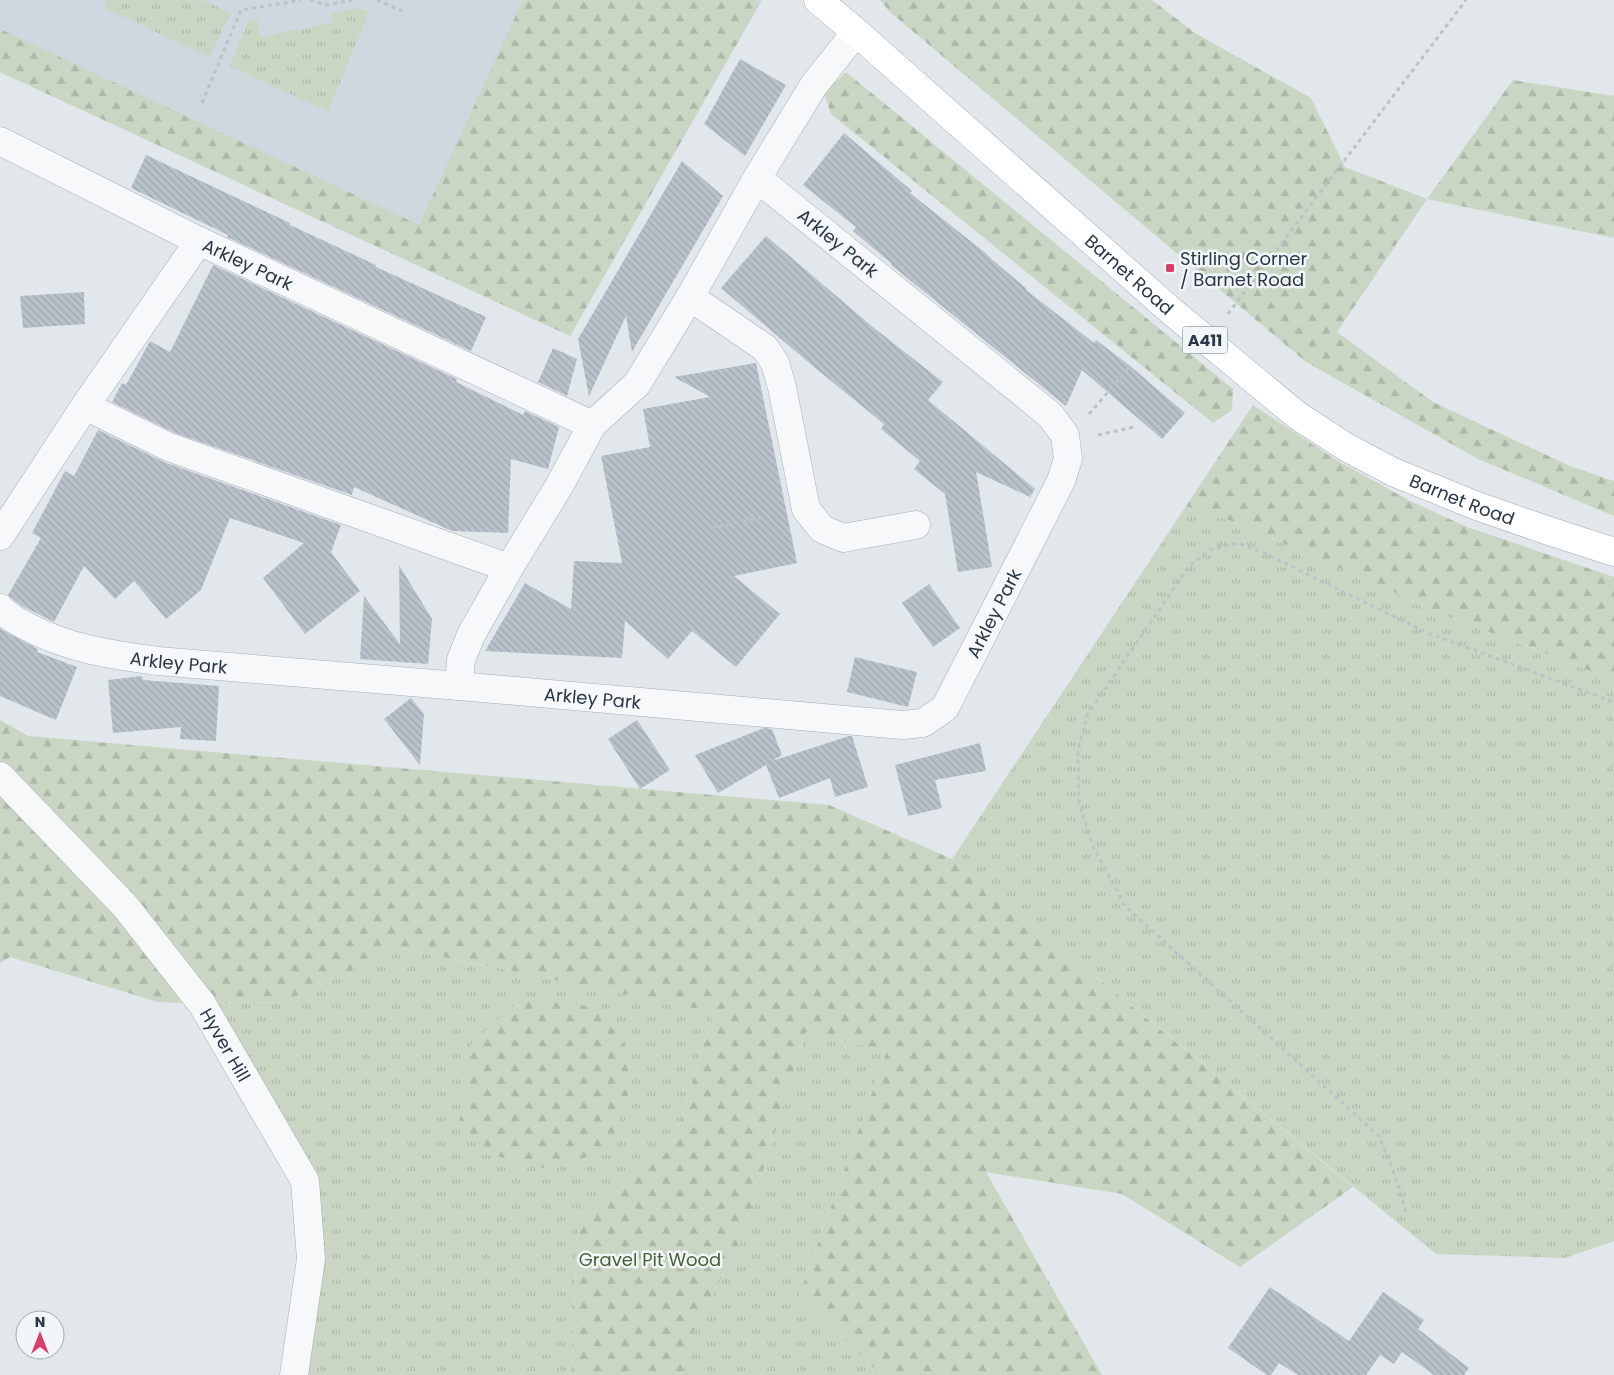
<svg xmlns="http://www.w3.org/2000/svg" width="1614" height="1375" font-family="Poppins,sans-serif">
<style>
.built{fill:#d0d7de}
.grass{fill:url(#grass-tufts)}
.forest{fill:url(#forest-firs)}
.building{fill:url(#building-back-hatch)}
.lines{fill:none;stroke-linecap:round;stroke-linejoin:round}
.minor-casing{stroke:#a7afb7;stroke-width:29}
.primary-casing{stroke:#a1adb9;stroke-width:29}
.path{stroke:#bdc2c8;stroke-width:3;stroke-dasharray:4 4;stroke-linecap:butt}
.minor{stroke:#f6f8fa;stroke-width:28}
.primary{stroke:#fff;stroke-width:28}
.poi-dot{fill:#da3f6b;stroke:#f3f6f9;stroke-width:2}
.labels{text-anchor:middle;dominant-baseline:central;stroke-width:5;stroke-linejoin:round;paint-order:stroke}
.shield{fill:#f3f6f9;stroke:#66707c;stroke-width:1}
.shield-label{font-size:16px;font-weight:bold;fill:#293746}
.street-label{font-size:18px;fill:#293746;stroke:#f3f6f9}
.poi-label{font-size:18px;fill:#293746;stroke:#f3f6f9;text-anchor:start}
.park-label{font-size:18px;fill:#436335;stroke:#f3f6f9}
</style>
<defs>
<pattern id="grass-tufts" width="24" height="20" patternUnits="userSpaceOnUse" patternTransform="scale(1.25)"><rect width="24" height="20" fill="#cad6c3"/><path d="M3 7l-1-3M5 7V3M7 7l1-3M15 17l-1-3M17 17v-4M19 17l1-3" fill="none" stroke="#aeb8a9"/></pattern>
<pattern id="forest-firs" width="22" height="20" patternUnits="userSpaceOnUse" patternTransform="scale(1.25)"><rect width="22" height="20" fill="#cad6c3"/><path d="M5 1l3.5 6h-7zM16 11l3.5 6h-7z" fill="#aeb8a9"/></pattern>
<pattern id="building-back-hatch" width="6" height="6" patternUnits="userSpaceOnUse" patternTransform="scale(1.25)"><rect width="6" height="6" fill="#b9c1ca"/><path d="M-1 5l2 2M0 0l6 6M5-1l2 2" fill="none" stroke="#9fa6af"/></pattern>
</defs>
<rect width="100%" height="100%" fill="#e2e7ec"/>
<path class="built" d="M 0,0 L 762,0 L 570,336 L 0,72 Z"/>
<g class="grass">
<path d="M 108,0 L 202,0 L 230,13 L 210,57 L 104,8 Z"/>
<path d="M 360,8 L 369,12 L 328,111 L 229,66 L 249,20 L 257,19 L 260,37 L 332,23 L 331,14 Z"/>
<path d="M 1186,506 L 1240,524 L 1450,617 L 1614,680 L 1614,1241 L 1565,1258 L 1436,1254 L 952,859 Z"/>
<path d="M 399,948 L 713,1012 L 673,1147 L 578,1223 L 571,1375 L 294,1375 L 305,1181 L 202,1004 L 283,1002 Z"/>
<path d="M 806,1032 L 887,1051 L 799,1296 L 881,1375 L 682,1375 L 688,1342 L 743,1236 Z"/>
</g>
<g class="forest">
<path d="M 523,0 L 755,0 L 759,5 L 570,336 L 0,72 L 0,29 L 419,225 Z"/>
<path d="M 880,0 L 1152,0 L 1195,33 L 1311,98 L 1345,167 L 1427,199 L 1513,80 L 1614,96 L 1614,238 L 1427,199 L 1337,332 L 1433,402 L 1570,466 L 1614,481 L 1614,516 L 1478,459 L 1306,362 L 891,13 Z"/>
<path d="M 846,72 L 1233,389 L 1232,410 L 1213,423 L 831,114 L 824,93 Z"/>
<path d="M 1253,405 L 1338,461 L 1410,501 L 1467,527 L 1614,577 L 1614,680 L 1450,617 L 1240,524 L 1186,506 Z"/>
<path d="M 0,720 L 28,736 L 829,805 L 952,859 L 1353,1187 L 1240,1267 L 1122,1194 L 986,1172 L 1102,1375 L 881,1375 L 799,1296 L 887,1051 L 806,1032 L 743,1236 L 688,1342 L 682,1375 L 571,1375 L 578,1223 L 673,1147 L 713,1012 L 399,948 L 283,1002 L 202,1004 L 158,1002 L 10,957 L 0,963 Z"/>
<path d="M 521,999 L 597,1007 L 628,1049 L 628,1101 L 607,1149 L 552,1170 L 488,1154 L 459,1125 L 471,1044 Z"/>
</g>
<g class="building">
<path d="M 740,59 L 786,85 L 745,156 L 704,124 Z"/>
<path d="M 844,133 L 912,191 L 910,193 L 988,255 L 988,256 L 1027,289 L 1026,290 L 1094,343 L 1096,340 L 1129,365 L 1185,413 L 1162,439 L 1082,370 L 1066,406 L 891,265 L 892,264 L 853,231 L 856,227 L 803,185 Z"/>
<path d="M 146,155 L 290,223 L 290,225 L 376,265 L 376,267 L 486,317 L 471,351 L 227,237 L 228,235 L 131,188 Z"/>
<path d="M 682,161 L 723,196 L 632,352 L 626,316 L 589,396 L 578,339 Z"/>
<path d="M 766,236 L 874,328 L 943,382 L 928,400 L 1035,489 L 1030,497 L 976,472 L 992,567 L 958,572 L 945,494 L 914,469 L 920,461 L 881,429 L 884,424 L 814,367 L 721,288 Z"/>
<path d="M 213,265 L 457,379 L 456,382 L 523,415 L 525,411 L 559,427 L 548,469 L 511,459 L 508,533 L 452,531 L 354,487 L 352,495 L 175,433 L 112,402 L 122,383 L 126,385 L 150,341 L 170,352 Z"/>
<path d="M 84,292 L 85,324 L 23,328 L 20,296 Z"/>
<path d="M 553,348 L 577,359 L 567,396 L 538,382 Z"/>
<path d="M 756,363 L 797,563 L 734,576 L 780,614 L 736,667 L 692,631 L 668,659 L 625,621 L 622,658 L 485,651 L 525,583 L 571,609 L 574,561 L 622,563 L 601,456 L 650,447 L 643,409 L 710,397 L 674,377 Z"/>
<path d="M 98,430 L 164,462 L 341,525 L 331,552 L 360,591 L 305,634 L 263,578 L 304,543 L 230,518 L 201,590 L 166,619 L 134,581 L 115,599 L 84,566 L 54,622 L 22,606 L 8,595 L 41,538 L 32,533 L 65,471 L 74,476 Z"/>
<path d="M 399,565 L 432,619 L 428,664 L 360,659 L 364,596 L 400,644 Z"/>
<path d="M 929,584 L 960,628 L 933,647 L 902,603 Z"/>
<path d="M 0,629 L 38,649 L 37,652 L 77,667 L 56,720 L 0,696 Z"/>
<path d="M 855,657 L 917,672 L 908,707 L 847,692 Z"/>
<path d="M 142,676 L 143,680 L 219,686 L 216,741 L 180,739 L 181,727 L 113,733 L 108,680 Z"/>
<path d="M 411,698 L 424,714 L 420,765 L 384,719 Z"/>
<path d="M 637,720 L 670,770 L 640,789 L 608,739 Z"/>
<path d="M 764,728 L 772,729 L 782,755 L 772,761 L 849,736 L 852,736 L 868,787 L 835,797 L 830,778 L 779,798 L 766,765 L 718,793 L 695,755 Z"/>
<path d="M 980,743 L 986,771 L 935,780 L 942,808 L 908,816 L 895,765 Z"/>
<path d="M 1270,1287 L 1349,1341 L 1383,1292 L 1424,1320 L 1418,1329 L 1469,1368 L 1464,1375 L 1434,1375 L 1402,1352 L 1394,1364 L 1380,1355 L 1366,1375 L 1298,1375 L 1279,1363 L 1271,1375 L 1267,1375 L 1228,1348 Z"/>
</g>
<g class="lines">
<defs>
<g id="minor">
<path d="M 0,141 L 199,241"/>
<path d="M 690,297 L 765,348 L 775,363 L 782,387 L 806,509 L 822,529 L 843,538 L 916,525"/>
<path d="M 85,406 L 169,447 L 509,568"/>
<path id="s1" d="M 0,536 L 85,406 L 199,241 L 592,425"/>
<path id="s2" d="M 0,608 C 8,617 18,622 28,627 C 69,649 113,655 158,661 L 459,686 L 461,660 L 471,635 L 509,568 L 558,488 L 592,425 L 637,384 L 690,297 L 757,178 L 814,85 L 856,32"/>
<path id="s3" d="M 459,686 L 902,725 L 923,723 L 945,708 L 1061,481 L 1068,459 L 1065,435 L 1050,415 L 757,178"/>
<path id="s4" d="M 0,776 L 125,906 L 202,1004 L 305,1181 L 311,1259 L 294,1375"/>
</g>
<g id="primary">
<path id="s5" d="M 818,0 L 856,32 L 1170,310 L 1298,416 L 1346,447 L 1393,472 L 1477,506 L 1546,530 L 1614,552"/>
</g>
</defs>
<use href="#minor" class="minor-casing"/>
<use href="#primary" class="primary-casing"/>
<g class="path">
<path d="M 310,0 L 326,5 L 352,0"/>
<path d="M 377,0 L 402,11"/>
<path d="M 202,103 L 241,10 L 301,0"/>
<path d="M 1228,314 L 1466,0"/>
<path d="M 1089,414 L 1129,368"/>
<path d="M 1098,435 L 1134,427"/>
<path d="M 711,528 L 774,515"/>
<path d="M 1406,1212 L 1396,1178 L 1379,1136 L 1125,906 L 1094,848 L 1079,803 L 1078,750 L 1088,714 L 1189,566 L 1210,550 L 1238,543 L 1264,553 L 1428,633 L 1614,702"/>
</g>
<use href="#minor" class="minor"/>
<use href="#primary" class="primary"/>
</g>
<rect class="poi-dot" x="1165" y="263" width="10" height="10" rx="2.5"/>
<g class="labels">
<rect class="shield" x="1182.5" y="326.5" width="45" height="27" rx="4"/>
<g class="shield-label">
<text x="1205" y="340">A411</text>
</g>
<g class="street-label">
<text transform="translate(838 243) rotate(39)">Arkley Park</text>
<text stroke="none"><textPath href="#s1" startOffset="410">Arkley Park</textPath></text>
<text stroke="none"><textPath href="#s5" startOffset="415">Barnet Road</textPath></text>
<text stroke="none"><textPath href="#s5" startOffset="820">Barnet Road</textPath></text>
<text stroke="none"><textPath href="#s3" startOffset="599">Arkley Park</textPath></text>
<text stroke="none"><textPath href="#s2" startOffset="190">Arkley Park</textPath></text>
<text stroke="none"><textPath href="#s3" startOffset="134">Arkley Park</textPath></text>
<text stroke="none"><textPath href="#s4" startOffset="352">Hyver Hill</textPath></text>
</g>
<g class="poi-label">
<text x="1180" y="258">Stirling Corner<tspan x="1180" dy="21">/ Barnet Road</tspan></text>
</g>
<g class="park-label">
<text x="650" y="1259">Gravel Pit Wood</text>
</g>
</g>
<g transform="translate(40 1335)"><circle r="24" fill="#f3f6f9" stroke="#a2aab1"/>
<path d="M0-4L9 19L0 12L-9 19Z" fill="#da3f6b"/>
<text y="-8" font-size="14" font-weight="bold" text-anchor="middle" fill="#293746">N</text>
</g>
</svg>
